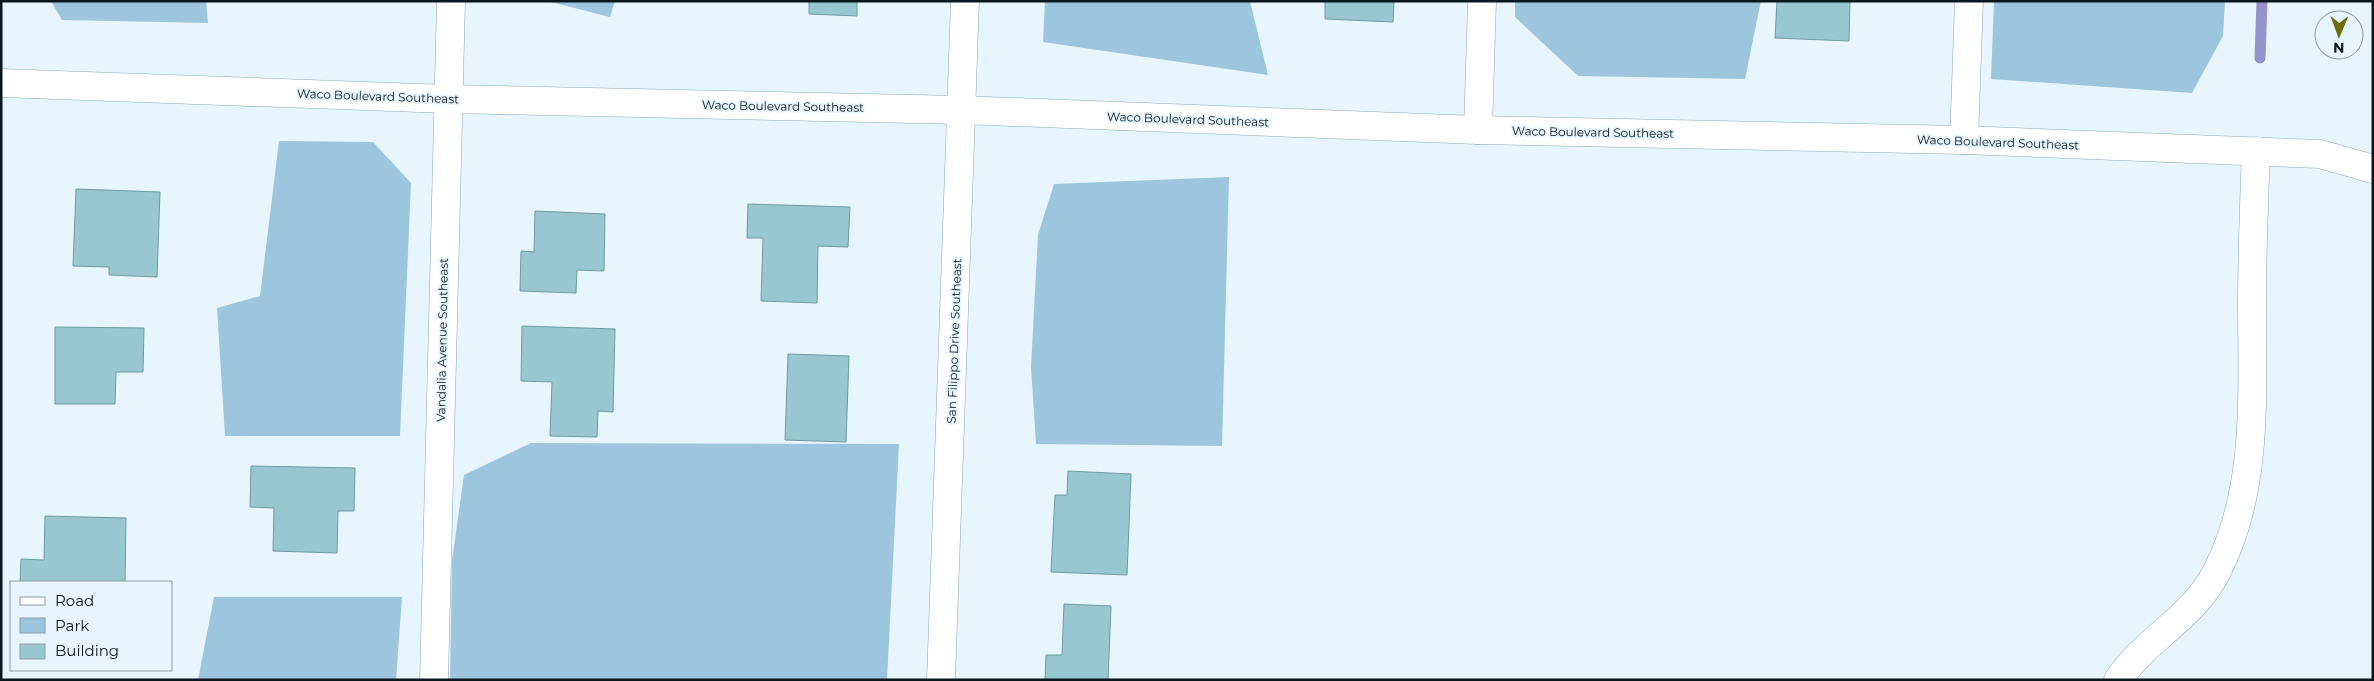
<svg xmlns="http://www.w3.org/2000/svg" width="2374" height="681" font-family="Montserrat,sans-serif">
<style>
.green{fill:#9dc6de}
.lines{fill:none;stroke-linecap:round;stroke-linejoin:round}
.stream{stroke:#9493cc;stroke-width:11}
.building{fill:#99c7cf;stroke:#6e9aa2}
.minor-casing{stroke:#84a7bc;stroke-width:29}
.minor{stroke:#fff;stroke-width:28}
.labels{text-anchor:middle;dominant-baseline:central;stroke-width:4;stroke-linejoin:round;paint-order:stroke}
.street-label{font-size:12px;fill:#09171e;stroke:#e6f5fe}
</style>
<rect width="100%" height="100%" fill="#e6f5fe"/>
<g class="green">
<path d="M 51,1 L 206,1 L 208,23 L 62,20 Z"/>
<path d="M 547,1 L 615,1 L 610,17 Z"/>
<path d="M 1045,1 L 1250,1 L 1268,75 L 1043,42 Z"/>
<path d="M 1515,1 L 1761,1 L 1745,79 L 1578,76 L 1515,17 Z"/>
<path d="M 1994,1 L 2225,1 L 2223,36 L 2192,93 L 1991,79 Z"/>
<path d="M 279,141 L 373,142 L 411,183 L 400,436 L 225,436 L 217,308 L 260,296 Z"/>
<path d="M 1229,177 L 1222,446 L 1036,444 L 1031,367 L 1038,235 L 1054,184 Z"/>
<path d="M 531,443 L 899,444 L 887,680 L 450,680 L 452,561 L 464,475 Z"/>
<path d="M 214,597 L 402,597 L 396,680 L 198,680 Z"/>
</g>
<g class="lines">
<path class="stream" d="M 2260,58 L 2262,1"/>
</g>
<g class="building">
<path d="M 809,1 L 857,1 L 857,16 L 809,14 Z"/>
<path d="M 1325,1 L 1394,1 L 1393,22 L 1325,19 Z"/>
<path d="M 1777,1 L 1850,1 L 1849,41 L 1775,38 Z"/>
<path d="M 76,189 L 160,192 L 157,277 L 109,275 L 109,267 L 73,266 Z"/>
<path d="M 748,204 L 850,207 L 848,247 L 818,246 L 817,303 L 761,301 L 763,238 L 747,238 Z"/>
<path d="M 535,211 L 605,214 L 604,271 L 577,270 L 576,293 L 520,291 L 521,251 L 534,252 Z"/>
<path d="M 522,326 L 615,329 L 613,412 L 598,411 L 597,437 L 550,436 L 552,382 L 521,381 Z"/>
<path d="M 55,327 L 144,328 L 143,372 L 116,372 L 115,404 L 55,404 Z"/>
<path d="M 788,354 L 849,356 L 846,442 L 785,440 Z"/>
<path d="M 251,466 L 355,468 L 354,511 L 338,511 L 337,553 L 273,551 L 274,508 L 250,507 Z"/>
<path d="M 1068,471 L 1131,474 L 1127,575 L 1051,572 L 1055,495 L 1067,495 Z"/>
<path d="M 45,516 L 126,518 L 125,582 L 20,582 L 21,559 L 44,560 Z"/>
<path d="M 1064,604 L 1111,606 L 1108,680 L 1045,680 L 1046,655 L 1062,655 Z"/>
</g>
<g class="lines">
<defs>
<g id="minor">
<path d="M 1,83 L 448,99 L 962,110 L 1478,130 L 1964,140 L 2320,154 L 2373,169"/>
<path d="M 1478,130 L 1482,1"/>
<path d="M 1964,140 L 1969,1"/>
<path d="M 434,680 L 451,1"/>
<path d="M 941,680 L 965,1"/>
<path d="M 2118,680 C 2146,638 2193,619 2217,571 C 2259,489 2252,393 2252,303 C 2252,253 2254,202 2256,151"/>
</g>
</defs>
<use href="#minor" class="minor-casing"/>
<use href="#minor" class="minor"/>
</g>
<g class="labels">
<g class="street-label">
<text transform="translate(378 96) rotate(2)">Waco Boulevard Southeast</text>
<text transform="translate(783 106) rotate(1)">Waco Boulevard Southeast</text>
<text transform="translate(1188 119) rotate(2)">Waco Boulevard Southeast</text>
<text transform="translate(1593 132) rotate(1)">Waco Boulevard Southeast</text>
<text transform="translate(1998 142) rotate(2)">Waco Boulevard Southeast</text>
<text transform="translate(442 340) rotate(-89)">Vandalia Avenue Southeast</text>
<text transform="translate(954 341) rotate(-88)">San Filippo Drive Southeast</text>
</g>
</g>
<rect width="2374" height="681" fill="none" stroke="#09171e" stroke-width="5"/>
<rect x="10" y="581" width="162" height="90" fill="#e6f5fe" stroke="#8e9ca4"/>
<rect x="20" y="597" width="25" height="8" fill="#ffffff" stroke="#8e9ca4"/>
<text x="55" y="606" font-size="15" fill="#09171e">Road</text>
<rect x="20" y="618" width="25" height="15" fill="#9dc6de" stroke="#8e9ca4"/>
<text x="55" y="631" font-size="15" fill="#09171e">Park</text>
<rect x="20" y="644" width="25" height="15" fill="#99c7cf" stroke="#8e9ca4"/>
<text x="55" y="656" font-size="15" fill="#09171e">Building</text>
<g transform="translate(2339 35) rotate(181)"><circle r="24" fill="#e6f5fe" stroke="#8e9ca4"/>
<path d="M0-4L9 19L0 12L-9 19Z" fill="#6e6d0d"/>
<text y="-8" font-size="14" font-weight="bold" text-anchor="middle" fill="#09171e">N</text>
</g>
</svg>
